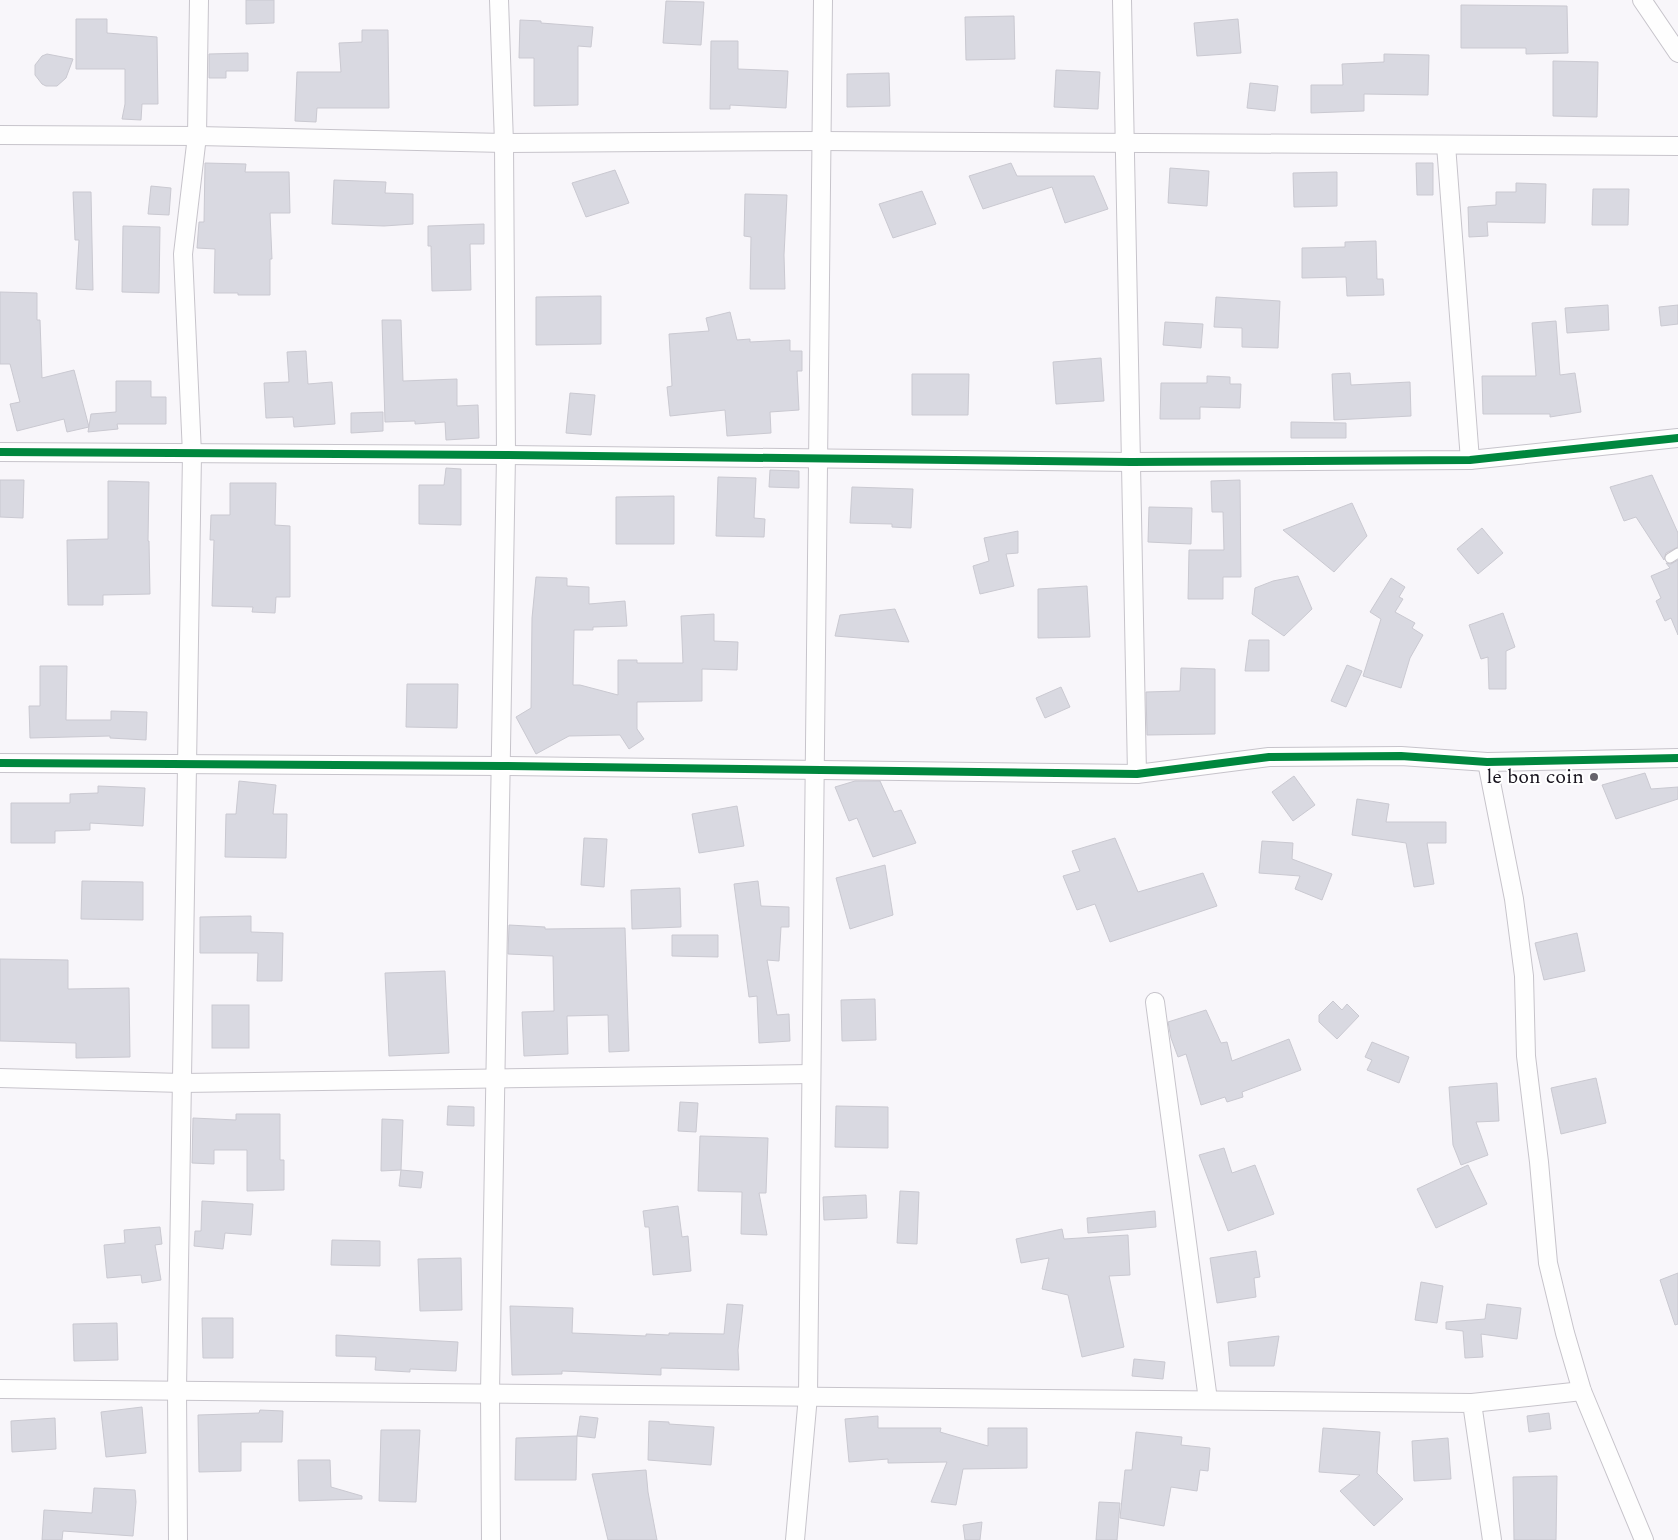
<svg xmlns="http://www.w3.org/2000/svg" width="1678" height="1540" font-family="Spectral,serif">
<style>
.building{fill:#d9d9e1;stroke:#cac9d1}
.lines{fill:none;stroke-linecap:round;stroke-linejoin:round}
.service-casing{stroke:#c7c4cb;stroke-width:11}
.minor-casing{stroke:#c7c4cb;stroke-width:20}
.service{stroke:#fefefe;stroke-width:9}
.minor{stroke:#fefefe;stroke-width:18}
.cycleway-casing{stroke:#fff;stroke-width:11}
.cycleway{stroke:#00873e;stroke-width:8}
.poi-dot{fill:#66636b;stroke:#fff;stroke-width:2}
.labels{text-anchor:middle;dominant-baseline:central;stroke-width:4;stroke-linejoin:round;paint-order:stroke}
.poi-label{font-size:20px;fill:#18141e;stroke:#fff;text-anchor:end}
</style>
<rect width="100%" height="100%" fill="#f8f6fa"/>
<g class="building">
<path d="M 246,0 L 274,0 L 274,23 L 246,24 Z"/>
<path d="M 666,1 L 704,2 L 701,45 L 663,43 Z"/>
<path d="M 1461,5 L 1567,6 L 1568,53 L 1526,54 L 1526,48 L 1461,48 Z"/>
<path d="M 1014,16 L 1015,59 L 966,60 L 965,17 Z"/>
<path d="M 76,19 L 107,19 L 107,33 L 157,37 L 158,104 L 142,104 L 141,120 L 122,119 L 125,104 L 125,69 L 76,69 Z"/>
<path d="M 1238,19 L 1241,53 L 1197,56 L 1194,23 Z"/>
<path d="M 520,20 L 541,21 L 541,23 L 593,27 L 591,47 L 578,46 L 578,105 L 534,106 L 534,58 L 519,58 Z"/>
<path d="M 362,30 L 388,30 L 389,108 L 317,108 L 316,122 L 295,121 L 297,72 L 341,72 L 339,43 L 362,42 Z"/>
<path d="M 711,41 L 738,41 L 738,69 L 788,71 L 786,108 L 730,105 L 730,109 L 710,109 Z"/>
<path d="M 248,53 L 248,71 L 226,71 L 226,78 L 209,78 L 209,54 Z"/>
<path d="M 47,54 L 73,59 L 66,78 L 57,86 L 46,86 L 42,84 L 35,75 L 35,65 L 42,56 Z"/>
<path d="M 1384,54 L 1429,55 L 1428,95 L 1364,94 L 1364,111 L 1311,113 L 1311,85 L 1343,85 L 1342,64 L 1384,62 Z"/>
<path d="M 1553,61 L 1598,62 L 1597,117 L 1553,116 Z"/>
<path d="M 1056,70 L 1100,72 L 1098,109 L 1054,107 Z"/>
<path d="M 889,73 L 890,106 L 847,107 L 847,74 Z"/>
<path d="M 1250,83 L 1278,86 L 1275,111 L 1247,108 Z"/>
<path d="M 205,163 L 246,164 L 245,172 L 289,172 L 290,213 L 270,213 L 272,259 L 270,259 L 270,295 L 238,295 L 238,293 L 214,293 L 215,249 L 197,248 L 199,222 L 204,222 Z"/>
<path d="M 1011,163 L 1017,176 L 1094,176 L 1108,209 L 1065,223 L 1052,187 L 983,209 L 969,176 Z"/>
<path d="M 1416,163 L 1433,163 L 1433,195 L 1417,195 Z"/>
<path d="M 1170,168 L 1209,171 L 1207,206 L 1168,203 Z"/>
<path d="M 615,170 L 629,203 L 586,217 L 572,183 Z"/>
<path d="M 1337,172 L 1337,206 L 1294,207 L 1293,173 Z"/>
<path d="M 334,180 L 386,182 L 385,193 L 413,194 L 413,224 L 384,226 L 332,224 Z"/>
<path d="M 1516,183 L 1546,184 L 1545,223 L 1487,222 L 1488,236 L 1469,237 L 1468,207 L 1496,205 L 1496,192 L 1516,192 Z"/>
<path d="M 151,186 L 171,188 L 169,215 L 148,214 Z"/>
<path d="M 1593,189 L 1629,189 L 1628,225 L 1592,225 Z"/>
<path d="M 922,191 L 936,224 L 893,238 L 879,204 Z"/>
<path d="M 73,192 L 91,192 L 93,290 L 76,289 L 79,240 L 75,240 Z"/>
<path d="M 745,194 L 787,195 L 784,255 L 785,289 L 750,289 L 751,237 L 744,236 Z"/>
<path d="M 484,224 L 484,244 L 470,244 L 471,290 L 432,291 L 431,246 L 428,246 L 428,226 Z"/>
<path d="M 123,226 L 160,227 L 159,293 L 122,292 Z"/>
<path d="M 1376,241 L 1377,279 L 1383,279 L 1384,295 L 1347,296 L 1346,277 L 1302,278 L 1302,248 L 1345,247 L 1345,242 Z"/>
<path d="M 0,292 L 37,293 L 37,320 L 40,320 L 42,378 L 74,370 L 89,427 L 67,432 L 64,419 L 17,431 L 10,404 L 20,402 L 10,364 L 0,364 Z"/>
<path d="M 601,296 L 601,344 L 536,345 L 536,297 Z"/>
<path d="M 1216,297 L 1280,301 L 1278,348 L 1242,347 L 1242,328 L 1214,327 Z"/>
<path d="M 1608,305 L 1609,330 L 1567,333 L 1565,308 Z"/>
<path d="M 1678,305 L 1678,324 L 1661,326 L 1659,307 Z"/>
<path d="M 730,312 L 737,340 L 750,339 L 750,342 L 790,340 L 790,351 L 802,351 L 802,371 L 797,371 L 799,410 L 770,412 L 771,433 L 727,436 L 725,410 L 670,416 L 667,387 L 672,386 L 669,334 L 709,331 L 706,318 Z"/>
<path d="M 382,320 L 401,320 L 403,381 L 457,379 L 457,406 L 478,405 L 479,438 L 446,440 L 445,422 L 415,424 L 415,421 L 385,422 Z"/>
<path d="M 1556,321 L 1560,375 L 1575,373 L 1581,412 L 1550,417 L 1550,414 L 1483,414 L 1482,376 L 1536,376 L 1532,323 Z"/>
<path d="M 1165,322 L 1203,324 L 1201,348 L 1163,345 Z"/>
<path d="M 306,351 L 308,384 L 332,382 L 335,424 L 294,427 L 293,417 L 266,418 L 264,383 L 289,382 L 287,352 Z"/>
<path d="M 1101,358 L 1104,401 L 1056,404 L 1053,362 Z"/>
<path d="M 1350,373 L 1351,385 L 1410,382 L 1411,416 L 1334,420 L 1332,374 Z"/>
<path d="M 912,374 L 969,374 L 968,415 L 912,415 Z"/>
<path d="M 1207,376 L 1230,377 L 1230,384 L 1241,384 L 1240,408 L 1200,407 L 1200,419 L 1160,419 L 1161,383 L 1207,383 Z"/>
<path d="M 116,381 L 151,381 L 151,397 L 166,397 L 166,424 L 117,424 L 118,429 L 88,432 L 91,414 L 116,412 Z"/>
<path d="M 570,393 L 595,395 L 591,435 L 566,433 Z"/>
<path d="M 383,412 L 383,431 L 351,433 L 351,413 Z"/>
<path d="M 1291,422 L 1346,423 L 1346,438 L 1291,438 Z"/>
<path d="M 446,468 L 461,469 L 461,525 L 419,524 L 419,485 L 444,485 Z"/>
<path d="M 770,470 L 799,471 L 799,488 L 769,487 Z"/>
<path d="M 1652,475 L 1678,533 L 1678,547 L 1666,553 L 1664,560 L 1636,517 L 1624,521 L 1610,487 Z"/>
<path d="M 718,477 L 756,478 L 754,518 L 765,519 L 764,537 L 716,536 Z"/>
<path d="M 0,480 L 24,480 L 23,518 L 0,517 Z"/>
<path d="M 1240,480 L 1241,577 L 1223,577 L 1223,599 L 1188,599 L 1189,550 L 1224,550 L 1223,512 L 1212,512 L 1211,481 Z"/>
<path d="M 108,481 L 149,482 L 148,541 L 149,541 L 150,594 L 103,595 L 103,605 L 68,605 L 67,540 L 108,539 Z"/>
<path d="M 230,483 L 276,483 L 275,525 L 290,526 L 290,597 L 276,597 L 275,613 L 252,612 L 253,607 L 212,606 L 214,540 L 210,540 L 211,515 L 230,515 Z"/>
<path d="M 852,487 L 913,489 L 911,528 L 892,527 L 892,524 L 850,523 Z"/>
<path d="M 674,496 L 674,544 L 616,544 L 616,497 Z"/>
<path d="M 1352,503 L 1367,536 L 1334,572 L 1283,530 Z"/>
<path d="M 1149,507 L 1192,508 L 1191,544 L 1148,542 Z"/>
<path d="M 1482,528 L 1503,553 L 1478,574 L 1457,549 Z"/>
<path d="M 1018,531 L 1018,553 L 1006,554 L 1014,586 L 980,594 L 973,566 L 989,561 L 984,538 Z"/>
<path d="M 1678,560 L 1678,635 L 1671,618 L 1665,621 L 1656,601 L 1661,598 L 1651,576 L 1670,568 L 1666,563 L 1671,564 Z"/>
<path d="M 1298,576 L 1312,609 L 1284,636 L 1252,614 L 1255,588 L 1273,581 Z"/>
<path d="M 536,577 L 567,578 L 567,586 L 589,587 L 589,604 L 625,601 L 627,626 L 593,627 L 593,630 L 574,630 L 573,685 L 580,685 L 618,695 L 618,660 L 637,660 L 637,663 L 683,663 L 681,616 L 714,614 L 714,641 L 738,642 L 737,670 L 702,669 L 702,701 L 637,702 L 637,729 L 644,739 L 629,749 L 620,735 L 569,736 L 536,754 L 516,717 L 531,708 L 532,618 Z"/>
<path d="M 1391,578 L 1405,587 L 1399,597 L 1403,599 L 1395,612 L 1415,623 L 1412,628 L 1423,635 L 1410,658 L 1401,688 L 1363,676 L 1381,619 L 1370,612 Z"/>
<path d="M 1087,586 L 1090,637 L 1038,638 L 1038,589 Z"/>
<path d="M 895,609 L 909,642 L 835,636 L 840,615 Z"/>
<path d="M 1503,613 L 1515,647 L 1506,651 L 1506,689 L 1489,689 L 1488,657 L 1481,659 L 1469,625 Z"/>
<path d="M 1249,640 L 1269,640 L 1269,671 L 1245,671 Z"/>
<path d="M 1347,665 L 1362,671 L 1346,707 L 1331,701 Z"/>
<path d="M 40,666 L 67,666 L 66,720 L 111,720 L 111,711 L 147,712 L 146,740 L 110,738 L 110,736 L 30,738 L 29,706 L 40,706 Z"/>
<path d="M 1181,668 L 1215,669 L 1215,734 L 1147,735 L 1146,692 L 1180,691 Z"/>
<path d="M 407,684 L 458,684 L 457,728 L 406,727 Z"/>
<path d="M 1061,687 L 1070,707 L 1045,718 L 1036,698 Z"/>
<path d="M 1645,773 L 1651,789 L 1678,787 L 1678,799 L 1616,819 L 1602,785 Z"/>
<path d="M 1294,776 L 1315,805 L 1293,821 L 1272,792 Z"/>
<path d="M 239,781 L 276,785 L 273,814 L 287,814 L 286,858 L 225,857 L 226,814 L 236,814 Z"/>
<path d="M 855,781 L 880,781 L 894,812 L 901,810 L 916,843 L 873,857 L 857,818 L 849,821 L 835,787 Z"/>
<path d="M 98,786 L 145,788 L 143,826 L 90,823 L 90,830 L 55,831 L 55,843 L 11,843 L 11,803 L 70,803 L 70,794 L 98,793 Z"/>
<path d="M 1357,799 L 1389,804 L 1386,822 L 1446,822 L 1446,843 L 1427,843 L 1434,884 L 1414,887 L 1406,843 L 1352,835 Z"/>
<path d="M 737,806 L 744,846 L 699,853 L 692,814 Z"/>
<path d="M 584,838 L 607,839 L 604,887 L 581,885 Z"/>
<path d="M 1115,838 L 1138,892 L 1203,873 L 1217,906 L 1110,942 L 1095,904 L 1077,910 L 1063,876 L 1080,871 L 1072,851 Z"/>
<path d="M 1262,841 L 1293,843 L 1292,859 L 1332,874 L 1322,900 L 1295,889 L 1300,876 L 1259,873 Z"/>
<path d="M 885,865 L 893,915 L 850,929 L 836,878 Z"/>
<path d="M 82,881 L 143,882 L 143,920 L 81,919 Z"/>
<path d="M 758,881 L 761,906 L 789,907 L 789,927 L 781,927 L 779,961 L 767,960 L 777,1015 L 789,1014 L 790,1041 L 759,1043 L 757,996 L 749,997 L 734,884 Z"/>
<path d="M 680,888 L 681,927 L 632,929 L 631,890 Z"/>
<path d="M 251,916 L 251,932 L 283,933 L 282,981 L 257,981 L 258,953 L 200,953 L 200,917 Z"/>
<path d="M 509,925 L 545,927 L 545,929 L 625,928 L 629,1051 L 609,1052 L 608,1015 L 567,1016 L 568,1054 L 524,1056 L 522,1012 L 554,1011 L 553,956 L 508,954 Z"/>
<path d="M 1577,933 L 1585,971 L 1544,980 L 1535,943 Z"/>
<path d="M 672,935 L 718,935 L 718,957 L 672,956 Z"/>
<path d="M 0,959 L 68,960 L 68,989 L 129,988 L 130,1057 L 76,1058 L 76,1043 L 0,1041 Z"/>
<path d="M 445,971 L 449,1053 L 389,1056 L 385,973 Z"/>
<path d="M 875,999 L 876,1040 L 842,1041 L 841,1000 Z"/>
<path d="M 1333,1001 L 1342,1010 L 1347,1004 L 1359,1016 L 1337,1039 L 1319,1022 L 1319,1015 Z"/>
<rect x="212" y="1005" width="37" height="43"/>
<path d="M 1206,1010 L 1221,1043 L 1227,1042 L 1232,1061 L 1289,1039 L 1301,1070 L 1242,1092 L 1243,1097 L 1227,1102 L 1225,1097 L 1201,1105 L 1186,1054 L 1178,1057 L 1171,1038 L 1168,1022 Z"/>
<path d="M 1372,1042 L 1409,1057 L 1399,1083 L 1367,1070 L 1372,1060 L 1365,1057 Z"/>
<path d="M 1596,1078 L 1606,1123 L 1561,1134 L 1551,1088 Z"/>
<path d="M 1497,1083 L 1499,1121 L 1476,1122 L 1488,1155 L 1461,1165 L 1453,1145 L 1449,1087 Z"/>
<path d="M 680,1102 L 698,1103 L 696,1132 L 678,1131 Z"/>
<path d="M 448,1106 L 474,1107 L 474,1126 L 447,1125 Z"/>
<path d="M 836,1106 L 888,1107 L 888,1148 L 835,1147 Z"/>
<path d="M 236,1114 L 280,1114 L 280,1160 L 284,1160 L 284,1190 L 247,1191 L 247,1150 L 214,1150 L 214,1164 L 192,1163 L 193,1118 L 236,1120 Z"/>
<path d="M 382,1119 L 403,1120 L 401,1170 L 381,1171 Z"/>
<path d="M 700,1136 L 768,1138 L 766,1193 L 759,1193 L 767,1235 L 741,1234 L 742,1192 L 698,1191 Z"/>
<path d="M 1224,1148 L 1232,1173 L 1255,1165 L 1274,1214 L 1228,1231 L 1199,1155 Z"/>
<path d="M 1468,1165 L 1487,1204 L 1436,1228 L 1417,1189 Z"/>
<path d="M 401,1170 L 423,1172 L 421,1188 L 399,1186 Z"/>
<path d="M 900,1191 L 919,1192 L 917,1244 L 897,1243 Z"/>
<path d="M 866,1195 L 867,1218 L 824,1220 L 823,1197 Z"/>
<path d="M 202,1201 L 253,1204 L 251,1235 L 225,1233 L 223,1249 L 194,1246 L 195,1231 L 201,1231 Z"/>
<path d="M 678,1206 L 682,1237 L 688,1236 L 691,1271 L 653,1275 L 649,1227 L 645,1227 L 643,1211 Z"/>
<path d="M 1155,1211 L 1156,1227 L 1088,1233 L 1087,1218 Z"/>
<path d="M 160,1227 L 162,1244 L 155,1245 L 161,1280 L 142,1283 L 141,1275 L 107,1278 L 104,1245 L 125,1243 L 124,1230 Z"/>
<path d="M 1062,1229 L 1064,1239 L 1128,1235 L 1130,1275 L 1109,1276 L 1124,1347 L 1082,1357 L 1068,1295 L 1042,1289 L 1049,1258 L 1021,1263 L 1016,1239 Z"/>
<path d="M 332,1240 L 380,1241 L 380,1266 L 331,1265 Z"/>
<path d="M 1256,1251 L 1260,1277 L 1254,1278 L 1256,1297 L 1217,1303 L 1210,1258 Z"/>
<path d="M 461,1258 L 462,1310 L 420,1311 L 418,1259 Z"/>
<path d="M 1678,1273 L 1678,1324 L 1675,1325 L 1660,1280 Z"/>
<path d="M 1421,1282 L 1443,1286 L 1437,1323 L 1415,1320 Z"/>
<path d="M 727,1304 L 743,1305 L 738,1350 L 739,1370 L 661,1368 L 661,1375 L 562,1371 L 562,1374 L 512,1375 L 510,1306 L 573,1308 L 572,1333 L 646,1336 L 646,1334 L 669,1335 L 669,1333 L 724,1334 Z"/>
<path d="M 1487,1304 L 1521,1308 L 1517,1339 L 1481,1334 L 1483,1357 L 1465,1358 L 1463,1331 L 1446,1329 L 1446,1322 L 1485,1319 Z"/>
<path d="M 202,1318 L 233,1318 L 233,1358 L 203,1358 Z"/>
<path d="M 117,1323 L 118,1360 L 74,1361 L 73,1324 Z"/>
<path d="M 336,1335 L 458,1342 L 456,1371 L 410,1369 L 410,1372 L 375,1370 L 376,1357 L 336,1356 Z"/>
<path d="M 1279,1336 L 1274,1366 L 1230,1366 L 1228,1342 Z"/>
<path d="M 1134,1359 L 1165,1362 L 1163,1379 L 1132,1376 Z"/>
<path d="M 142,1407 L 146,1453 L 106,1457 L 101,1412 Z"/>
<path d="M 260,1410 L 283,1411 L 282,1442 L 241,1442 L 241,1471 L 199,1472 L 198,1415 L 259,1413 Z"/>
<path d="M 1549,1413 L 1551,1429 L 1529,1432 L 1527,1416 Z"/>
<path d="M 580,1416 L 598,1418 L 595,1438 L 577,1436 Z"/>
<path d="M 878,1416 L 878,1428 L 941,1428 L 940,1432 L 988,1446 L 988,1428 L 1027,1428 L 1027,1468 L 963,1469 L 956,1505 L 931,1502 L 947,1462 L 888,1463 L 888,1459 L 849,1462 L 845,1419 Z"/>
<path d="M 55,1418 L 56,1449 L 12,1452 L 11,1421 Z"/>
<path d="M 649,1421 L 669,1422 L 669,1424 L 714,1427 L 711,1465 L 648,1460 Z"/>
<path d="M 1323,1428 L 1380,1432 L 1377,1473 L 1403,1499 L 1374,1526 L 1340,1491 L 1360,1475 L 1319,1472 Z"/>
<path d="M 381,1430 L 420,1430 L 416,1502 L 379,1501 Z"/>
<path d="M 1136,1432 L 1182,1437 L 1181,1445 L 1210,1448 L 1208,1471 L 1200,1470 L 1197,1491 L 1171,1487 L 1164,1526 L 1120,1518 L 1125,1470 L 1132,1470 Z"/>
<path d="M 577,1436 L 576,1480 L 515,1480 L 516,1438 Z"/>
<path d="M 1448,1438 L 1451,1479 L 1414,1481 L 1412,1441 Z"/>
<path d="M 298,1460 L 330,1460 L 331,1487 L 362,1496 L 362,1499 L 299,1501 Z"/>
<path d="M 646,1470 L 648,1492 L 657,1540 L 608,1540 L 592,1474 Z"/>
<path d="M 1557,1476 L 1556,1540 L 1514,1540 L 1513,1477 Z"/>
<path d="M 94,1488 L 135,1490 L 136,1502 L 133,1536 L 63,1531 L 62,1540 L 42,1540 L 44,1510 L 92,1513 Z"/>
<path d="M 1099,1502 L 1120,1503 L 1117,1540 L 1096,1540 Z"/>
<path d="M 982,1522 L 980,1540 L 965,1540 L 963,1525 Z"/>
</g>
<g class="lines">
<defs>
<path id="service" d="M 1670,558 L 1678,553"/>
<g id="minor">
<path d="M 1122,0 L 1137,774"/>
<path d="M 1642,0 L 1678,53"/>
<path d="M 0,135 L 197,136 L 504,143 L 821,141 L 1678,146"/>
<path d="M 1446,145 L 1470,460"/>
<path d="M 0,452 L 506,455 L 1131,462 L 1470,460 L 1678,438"/>
<path d="M 1487,762 L 1514,899 L 1524,976 L 1526,1056 L 1539,1162 L 1548,1263 L 1565,1333 L 1582,1391 L 1644,1540"/>
<path d="M 0,763 L 501,766 L 1137,774 L 1269,757 L 1401,756 L 1487,762 L 1678,758"/>
<path d="M 1155,1002 L 1208,1400"/>
<path d="M 0,1078 L 182,1083 L 811,1074"/>
<path d="M 0,1389 L 1472,1403 L 1492,1540"/>
<path d="M 1472,1403 L 1582,1391"/>
<path d="M 178,1540 L 177,1390 L 192,454 L 183,254 L 197,136 L 199,0"/>
<path d="M 491,1540 L 490,1393 L 506,455 L 504,143 L 499,0"/>
<path d="M 795,1540 L 808,1396 L 823,0"/>
</g>
</defs>
<use href="#service" class="service-casing"/>
<use href="#minor" class="minor-casing"/>
<use href="#service" class="service"/>
<use href="#minor" class="minor"/>
<defs>
<g id="cycleway">
<path d="M 0,452 L 506,455 L 1131,462 L 1470,460 L 1678,438"/>
<path d="M 0,763 L 501,766 L 1137,774 L 1269,757 L 1401,756 L 1487,762 L 1678,758"/>
</g>
</defs>
<use href="#cycleway" class="cycleway-casing"/>
<use href="#cycleway" class="cycleway"/>
</g>
<circle class="poi-dot" cx="1594" cy="777" r="5"/>
<g class="labels">
<g class="poi-label">
<text x="1584" y="777">le bon coin</text>
</g>
</g>
</svg>
